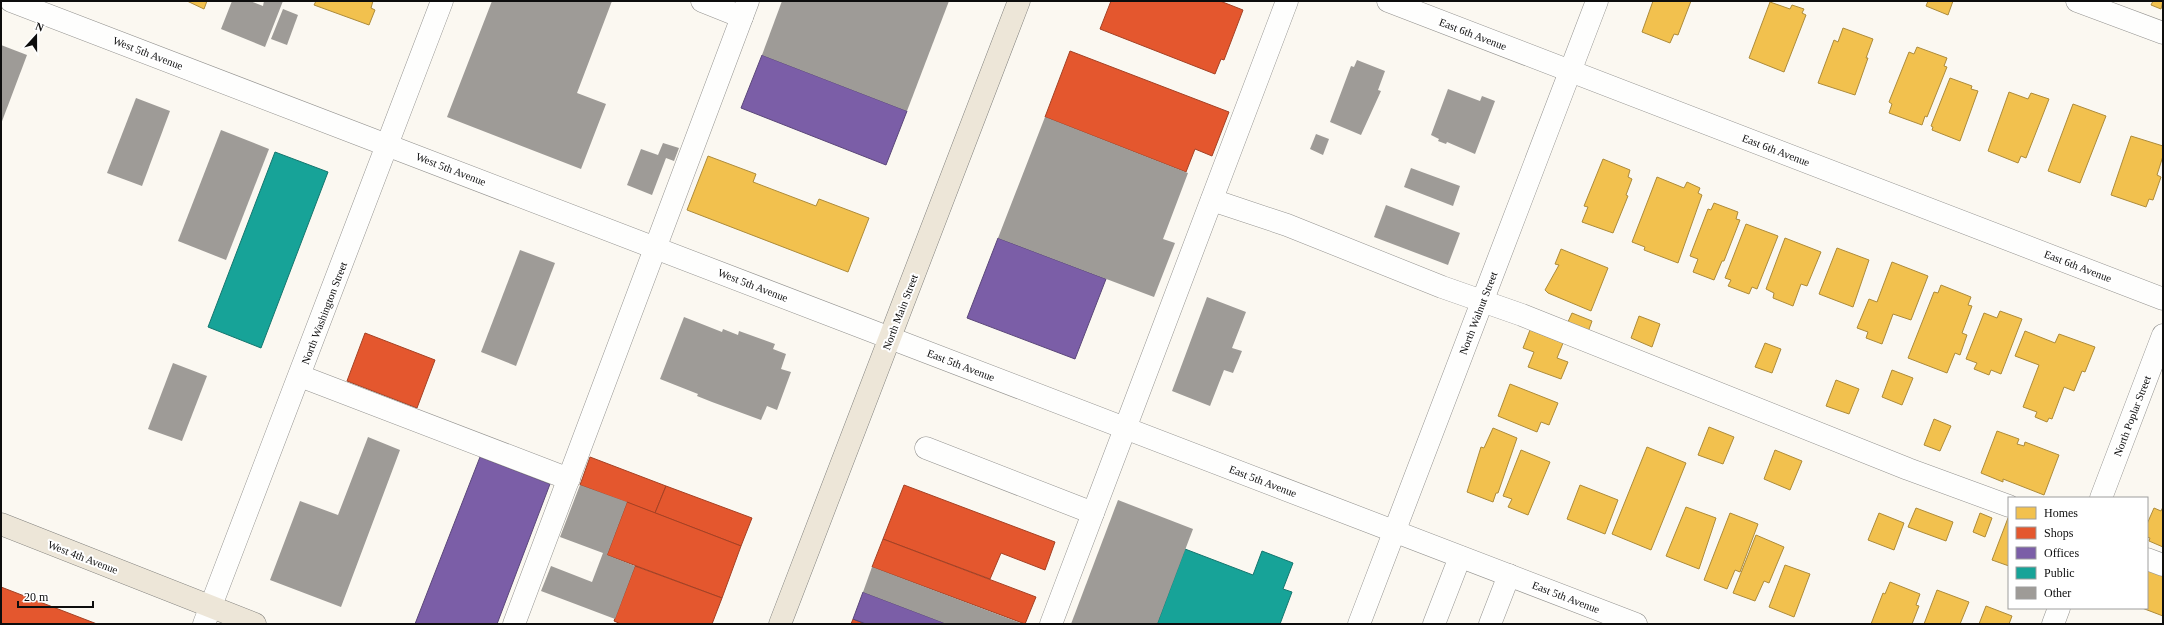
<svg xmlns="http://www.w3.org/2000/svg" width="2164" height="625" font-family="'Times New Roman',serif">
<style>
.homes{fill:#f2c14e;stroke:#ad8b3a}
.shops{fill:#e4572e;stroke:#a44124}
.offices{fill:#7b5ea7;stroke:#5a4679}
.public{fill:#17a398;stroke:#14766e}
.building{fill:#9e9b97}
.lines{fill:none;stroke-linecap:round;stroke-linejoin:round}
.minor-casing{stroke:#949390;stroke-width:23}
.major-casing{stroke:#81807d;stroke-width:23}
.minor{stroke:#fefefd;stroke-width:22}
.major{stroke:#ede6d8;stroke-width:22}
.labels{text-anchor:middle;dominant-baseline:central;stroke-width:4;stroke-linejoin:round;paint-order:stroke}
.street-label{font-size:11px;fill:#0d0d0d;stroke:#fff}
</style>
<rect width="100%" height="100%" fill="#fbf8f1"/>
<g class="homes">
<path d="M 187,1 L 207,1 L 204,9 Z"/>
<path d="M 316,1 L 373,1 L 371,8 L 375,10 L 369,25 L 314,5 Z"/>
<path d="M 1653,1 L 1691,1 L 1678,35 L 1674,34 L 1670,43 L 1642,32 Z"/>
<path d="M 1928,1 L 1953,1 L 1948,15 L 1926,6 Z"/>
<path d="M 2153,1 L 2163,1 L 2161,9 L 2151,5 Z"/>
<path d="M 1770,2 L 1790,9 L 1792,5 L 1804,9 L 1802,13 L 1806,15 L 1784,72 L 1749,58 Z"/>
<path d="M 1843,28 L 1873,39 L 1866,58 L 1868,58 L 1855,95 L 1818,83 L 1834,40 L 1838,42 Z"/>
<path d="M 1917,47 L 1947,58 L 1944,66 L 1947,67 L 1927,117 L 1925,116 L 1922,125 L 1889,113 L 1892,104 L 1889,102 L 1909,52 L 1914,54 Z"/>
<path d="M 1950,78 L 1972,86 L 1971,89 L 1978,91 L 1960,141 L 1932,130 L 1933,127 L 1931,126 Z"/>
<path d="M 2009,92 L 2028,99 L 2031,93 L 2049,99 L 2026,158 L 2021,156 L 2018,163 L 1988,151 Z"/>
<path d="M 2073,104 L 2106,116 L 2080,183 L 2048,171 Z"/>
<path d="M 2131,136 L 2163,146 L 2163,156 L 2157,175 L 2161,177 L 2153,200 L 2149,199 L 2146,207 L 2111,195 Z"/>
<path d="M 708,156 L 756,174 L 753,182 L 816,206 L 819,199 L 869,218 L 848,272 L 687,210 Z"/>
<path d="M 1603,159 L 1630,170 L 1628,177 L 1632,179 L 1626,195 L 1628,196 L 1613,233 L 1582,222 L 1588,207 L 1584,206 Z"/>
<path d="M 1657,177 L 1684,188 L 1687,182 L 1700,188 L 1698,193 L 1702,195 L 1678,263 L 1644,250 L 1645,247 L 1632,242 Z"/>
<path d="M 1714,203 L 1738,212 L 1736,219 L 1740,220 L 1724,261 L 1722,261 L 1714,280 L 1693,272 L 1698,259 L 1690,256 L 1708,209 L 1711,210 Z"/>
<path d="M 1746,224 L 1778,236 L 1757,289 L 1752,287 L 1749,294 L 1728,286 L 1731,280 L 1725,278 Z"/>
<path d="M 1785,238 L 1821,252 L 1807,286 L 1801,284 L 1793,306 L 1773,298 L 1774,293 L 1766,289 Z"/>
<path d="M 1837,248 L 1869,260 L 1853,307 L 1819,294 Z"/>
<path d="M 1561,249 L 1608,268 L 1591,311 L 1548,293 L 1545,290 L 1559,265 L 1555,264 Z"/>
<path d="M 1892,262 L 1928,276 L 1911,320 L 1893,314 L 1882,344 L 1866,338 L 1868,332 L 1857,328 L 1869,299 L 1877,302 Z"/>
<path d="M 1941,285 L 1971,297 L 1968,305 L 1972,306 L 1962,333 L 1967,335 L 1960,355 L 1955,353 L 1947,373 L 1908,358 L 1934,292 L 1938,293 Z"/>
<path d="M 2000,311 L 2022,319 L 2001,374 L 1991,370 L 1989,375 L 1974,369 L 1977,363 L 1966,359 L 1984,313 L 1997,318 Z"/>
<path d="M 1572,313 L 1592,321 L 1588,332 L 1567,324 Z"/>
<path d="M 1639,316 L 1660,324 L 1652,347 L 1631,338 Z"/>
<path d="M 1530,330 L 1563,343 L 1557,358 L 1568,362 L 1561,379 L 1528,367 L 1534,352 L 1523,348 Z"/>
<path d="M 2025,331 L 2055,343 L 2059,334 L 2095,347 L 2085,372 L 2082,371 L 2074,391 L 2064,387 L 2052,419 L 2049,418 L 2047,422 L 2035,417 L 2037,412 L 2023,407 L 2039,365 L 2015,356 Z"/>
<path d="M 1765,343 L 1781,349 L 1772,373 L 1755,367 Z"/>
<path d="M 1892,370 L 1913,378 L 1902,405 L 1882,397 Z"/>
<path d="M 1836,380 L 1859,389 L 1849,414 L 1826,406 Z"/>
<path d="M 1510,384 L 1558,403 L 1549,425 L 1541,422 L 1537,432 L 1498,416 Z"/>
<path d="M 1934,419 L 1951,426 L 1940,451 L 1924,445 Z"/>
<path d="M 1709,427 L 1734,437 L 1723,464 L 1698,455 Z"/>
<path d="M 1493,428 L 1517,438 L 1498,493 L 1496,493 L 1493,502 L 1467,492 L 1481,447 L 1484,448 Z"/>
<path d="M 1997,431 L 2019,439 L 2017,444 L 2024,446 L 2025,442 L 2059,455 L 2044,495 L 2003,479 L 2003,482 L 1981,473 Z"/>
<path d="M 1647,447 L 1686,463 L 1651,550 L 1612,534 Z"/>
<path d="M 1521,450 L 1550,462 L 1528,515 L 1508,507 L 1512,499 L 1503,496 Z"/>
<path d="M 1775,450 L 1802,461 L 1790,490 L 1764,479 Z"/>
<path d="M 1580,485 L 1618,500 L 1605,534 L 1567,519 Z"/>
<path d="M 1686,507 L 1716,518 L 1699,569 L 1666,556 Z"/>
<path d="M 2163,507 L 2163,547 L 2149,541 L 2150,538 L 2147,537 L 2147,524 L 2154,508 L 2161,511 Z"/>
<path d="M 1916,508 L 1953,522 L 1946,541 L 1908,527 Z"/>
<path d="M 1730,513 L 1758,524 L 1740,572 L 1735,570 L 1727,589 L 1704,580 Z"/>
<path d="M 1879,513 L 1904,523 L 1894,550 L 1868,540 Z"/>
<path d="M 1980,513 L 1992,518 L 1985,537 L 1973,532 Z"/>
<path d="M 2008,518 L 2009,518 L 2009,566 L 1992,560 Z"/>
<path d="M 1756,535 L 1784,547 L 1769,583 L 1764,581 L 1755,601 L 1733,593 Z"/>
<path d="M 1785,565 L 1810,574 L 1794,617 L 1769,607 Z"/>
<path d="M 2147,570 L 2163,576 L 2163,616 L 2142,608 L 2147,608 Z"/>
<path d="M 1890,582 L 1920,594 L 1916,605 L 1919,606 L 1912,624 L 1871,624 L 1883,593 L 1885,594 Z"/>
<path d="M 1937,590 L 1969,602 L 1960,624 L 1924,624 Z"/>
<path d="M 1986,606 L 2012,616 L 2009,624 L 1979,624 Z"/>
</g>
<g class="shops">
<path d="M 1111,1 L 1220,1 L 1243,10 L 1224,60 L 1221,59 L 1215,74 L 1100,29 Z"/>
<path d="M 1070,51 L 1229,112 L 1212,156 L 1195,149 L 1186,172 L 1045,117 Z"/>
<path d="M 365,333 L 435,360 L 417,408 L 347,381 Z"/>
<path d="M 590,457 L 666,486 L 655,513 L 580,485 Z"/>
<path d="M 904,485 L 1055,542 L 1045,570 L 1001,553 L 990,579 L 883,539 Z"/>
<path d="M 666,486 L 752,518 L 741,546 L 655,513 Z"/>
<path d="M 627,502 L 741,546 L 722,598 L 607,555 Z"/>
<path d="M 883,539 L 1036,597 L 1025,624 L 872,567 Z"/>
<path d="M 635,566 L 722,598 L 712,624 L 621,624 L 614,621 Z"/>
<path d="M 1,587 L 97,624 L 1,624 Z"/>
<path d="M 853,619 L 866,624 L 851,624 Z"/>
</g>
<g class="offices">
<path d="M 762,55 L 907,111 L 886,165 L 741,108 Z"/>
<path d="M 998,238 L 1106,279 L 1075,359 L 967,318 Z"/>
<path d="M 480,457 L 550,484 L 497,624 L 415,624 Z"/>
<path d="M 863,592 L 947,624 L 866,624 L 853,619 Z"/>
</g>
<g class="public">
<path d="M 275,152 L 328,172 L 261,348 L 208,327 Z"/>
<path d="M 1185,549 L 1253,575 L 1262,551 L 1293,563 L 1283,589 L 1292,592 L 1280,624 L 1157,624 Z"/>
</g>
<g class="building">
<path d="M 232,1 L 250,1 L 263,6 L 264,1 L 283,1 L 265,47 L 221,29 Z"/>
<path d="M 492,1 L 612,1 L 577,93 L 606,104 L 581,169 L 447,117 Z"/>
<path d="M 782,1 L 949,1 L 907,111 L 762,55 Z"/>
<path d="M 283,9 L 298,15 L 287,45 L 271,39 Z"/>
<path d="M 1,45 L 27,55 L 1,124 Z"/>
<path d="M 1357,60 L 1385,71 L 1378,90 L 1381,91 L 1361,135 L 1330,122 L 1351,66 L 1354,67 Z"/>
<path d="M 1448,89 L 1480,101 L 1482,96 L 1495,101 L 1475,154 L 1447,142 L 1446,144 L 1438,141 L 1439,139 L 1431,135 Z"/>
<path d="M 136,98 L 170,111 L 142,186 L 107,173 Z"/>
<path d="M 1045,117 L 1188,173 L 1163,239 L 1175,243 L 1154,297 L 998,238 Z"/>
<path d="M 221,130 L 269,149 L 226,260 L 178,241 Z"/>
<path d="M 1316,134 L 1329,139 L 1323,155 L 1310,149 Z"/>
<path d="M 663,143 L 679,148 L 674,161 L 666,158 L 652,195 L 627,185 L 641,149 L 658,155 Z"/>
<path d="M 1411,168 L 1460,186 L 1453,206 L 1404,187 Z"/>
<path d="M 1386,205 L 1460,233 L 1448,265 L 1374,237 Z"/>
<path d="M 520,250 L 555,263 L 516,366 L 481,352 Z"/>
<path d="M 1207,297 L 1246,312 L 1232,348 L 1242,351 L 1233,373 L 1224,370 L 1210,406 L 1172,391 Z"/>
<path d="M 684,317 L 722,332 L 723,329 L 738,335 L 739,331 L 775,344 L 773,349 L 786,354 L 781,369 L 791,372 L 777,410 L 767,406 L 761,420 L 712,402 L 697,396 L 698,394 L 660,379 Z"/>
<path d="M 173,363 L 207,376 L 182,441 L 148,429 Z"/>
<path d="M 368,437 L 400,450 L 341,607 L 270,580 L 300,501 L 338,515 Z"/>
<path d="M 580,485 L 627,502 L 607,555 L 635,566 L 615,619 L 541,591 L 551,566 L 592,582 L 603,553 L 560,537 Z"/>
<path d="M 1118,500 L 1193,529 L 1157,624 L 1071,624 Z"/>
<path d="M 872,567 L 1023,624 L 947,624 L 863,592 Z"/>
</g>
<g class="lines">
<defs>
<g id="minor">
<path d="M 11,1 L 1636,624"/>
<path d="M 702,1 L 742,17"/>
<path d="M 1388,1 L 2163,299"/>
<path d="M 2077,1 L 2163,33"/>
<path d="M 1212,200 L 1287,225 L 1442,287 L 1522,315 L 1908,469 L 2009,506"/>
<path d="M 300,376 L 569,479"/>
<path d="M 926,448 L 1093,513"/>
<path d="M 2101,498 L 2163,335"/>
<path d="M 2147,559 L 2163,565"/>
<path d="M 204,624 L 442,1"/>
<path d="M 514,624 L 748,1"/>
<path d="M 1051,624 L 1287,1"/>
<path d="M 1359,624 L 1597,1"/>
<path d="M 1434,624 L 1460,557"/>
<path d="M 1490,624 L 1509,575"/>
<path d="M 2053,624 L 2059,608"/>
</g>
<g id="major">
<path d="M 1,524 L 255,624"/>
<path d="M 780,624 L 1019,1"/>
</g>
</defs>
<use href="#minor" class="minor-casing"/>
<use href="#major" class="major-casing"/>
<use href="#minor" class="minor"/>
<use href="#major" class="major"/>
</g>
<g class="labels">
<g class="street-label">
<text transform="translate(1473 34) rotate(21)">East 6th Avenue</text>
<text transform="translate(148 53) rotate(21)">West 5th Avenue</text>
<text transform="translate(1776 150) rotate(21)">East 6th Avenue</text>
<text transform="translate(451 169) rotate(21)">West 5th Avenue</text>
<text transform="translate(2078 266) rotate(21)">East 6th Avenue</text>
<text transform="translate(753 285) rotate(21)">West 5th Avenue</text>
<text transform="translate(900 312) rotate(-69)">North Main Street</text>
<text transform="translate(324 313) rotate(-69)">North Washington Street</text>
<text transform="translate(1478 313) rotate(-69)">North Walnut Street</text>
<text transform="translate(961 365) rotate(21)">East 5th Avenue</text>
<text transform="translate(2132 416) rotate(-69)">North Poplar Street</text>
<text transform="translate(1263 481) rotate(21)">East 5th Avenue</text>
<text transform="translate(83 557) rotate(21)">West 4th Avenue</text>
<text transform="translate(1566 597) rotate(21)">East 5th Avenue</text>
</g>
</g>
<rect width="2164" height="625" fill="none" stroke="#0d0d0d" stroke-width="4"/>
<rect x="2008" y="497" width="140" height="112" fill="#ffffff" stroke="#9e9e9e"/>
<rect x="2016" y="507" width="20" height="12" fill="#f2c14e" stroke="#9e9e9e"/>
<text x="2044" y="517" font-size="12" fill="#0d0d0d">Homes</text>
<rect x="2016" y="527" width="20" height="12" fill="#e4572e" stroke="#9e9e9e"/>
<text x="2044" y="537" font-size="12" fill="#0d0d0d">Shops</text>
<rect x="2016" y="547" width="20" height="12" fill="#7b5ea7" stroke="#9e9e9e"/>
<text x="2044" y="557" font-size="12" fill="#0d0d0d">Offices</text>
<rect x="2016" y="567" width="20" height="12" fill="#17a398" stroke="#9e9e9e"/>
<text x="2044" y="577" font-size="12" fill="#0d0d0d">Public</text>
<rect x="2016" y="587" width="20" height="12" fill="#9e9b97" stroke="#9e9e9e"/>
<text x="2044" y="597" font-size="12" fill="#0d0d0d">Other</text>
<g transform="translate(36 36) rotate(21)" stroke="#ffffff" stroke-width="3" paint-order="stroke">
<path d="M0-3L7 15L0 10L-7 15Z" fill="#0d0d0d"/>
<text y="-6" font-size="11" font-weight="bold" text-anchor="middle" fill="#0d0d0d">N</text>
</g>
<path d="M18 601v6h75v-6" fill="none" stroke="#0d0d0d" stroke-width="2"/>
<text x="24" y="601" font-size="12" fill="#0d0d0d" stroke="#ffffff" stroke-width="3" paint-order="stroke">20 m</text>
</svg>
